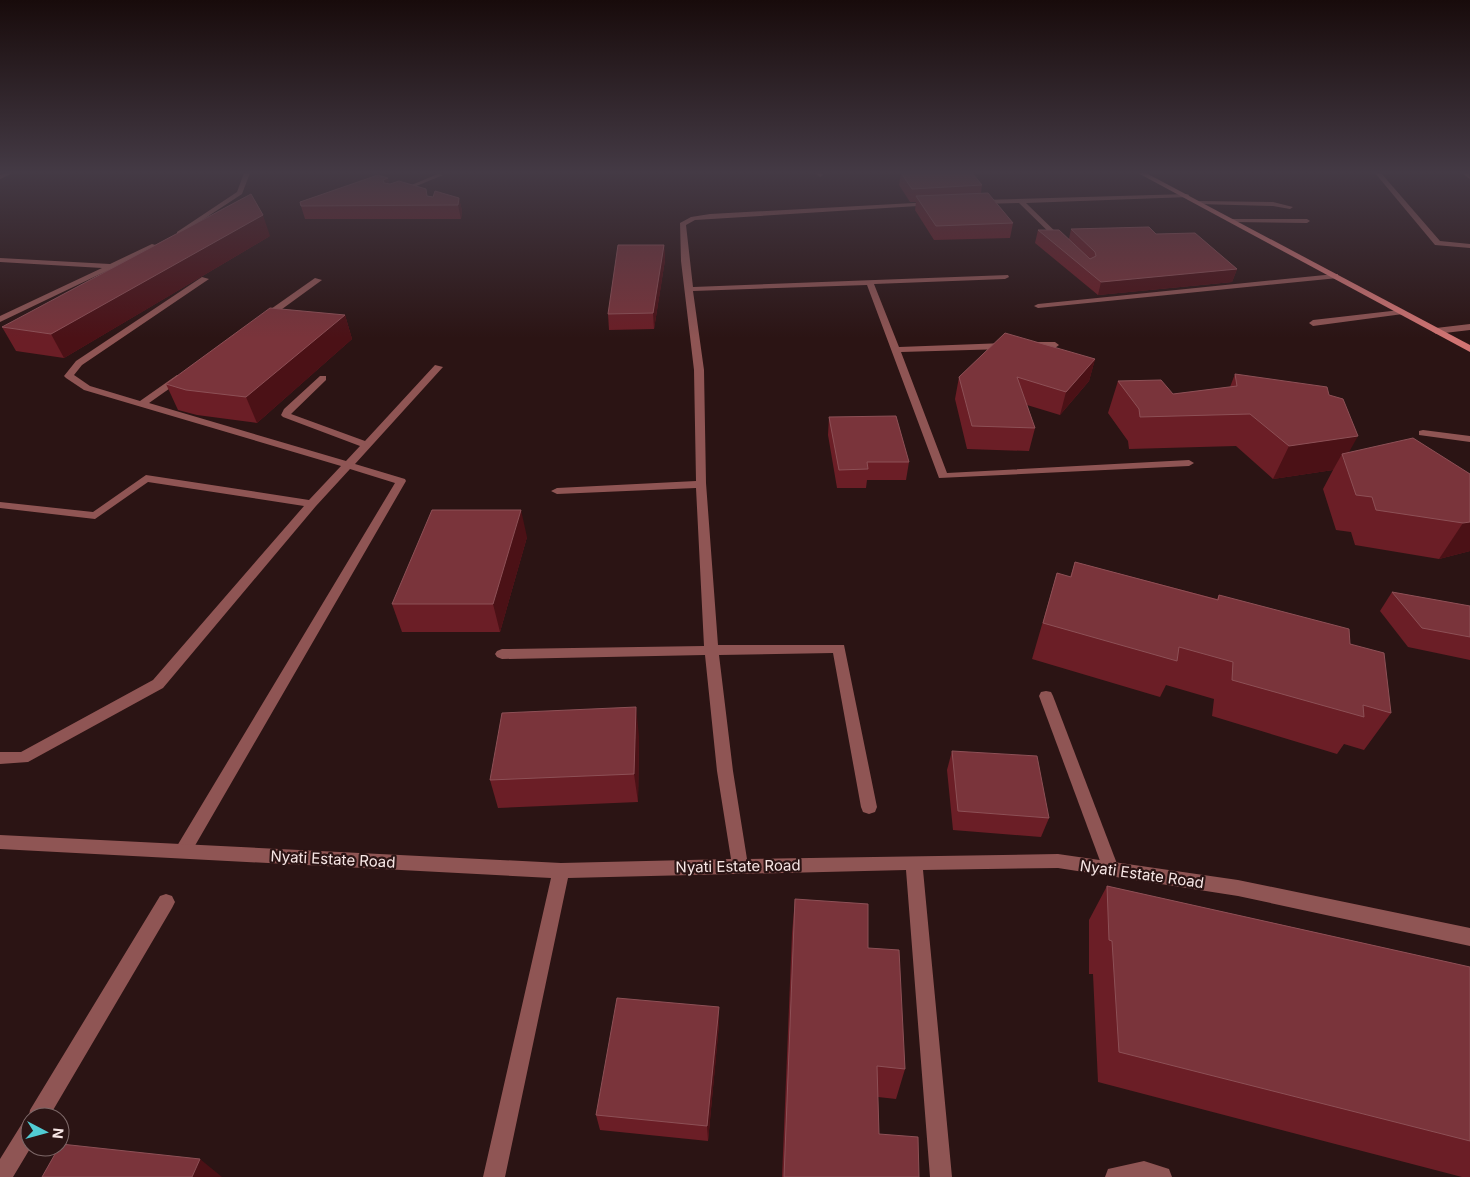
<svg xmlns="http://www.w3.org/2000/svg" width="1470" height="1177" font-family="Inter,sans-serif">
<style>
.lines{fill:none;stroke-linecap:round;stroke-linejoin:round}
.lane{fill:#8f5554;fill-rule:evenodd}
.street{fill:#8f5554;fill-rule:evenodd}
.secondary{fill:#d17473;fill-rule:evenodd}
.wall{fill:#6b1e26}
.shaded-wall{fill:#4b1116}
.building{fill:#7a343b;stroke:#8d5056}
.labels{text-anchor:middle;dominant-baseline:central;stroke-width:4.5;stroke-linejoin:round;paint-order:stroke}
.near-street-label{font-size:15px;fill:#f7e6e5;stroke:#2b1414}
</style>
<rect width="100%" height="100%" fill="#2b1414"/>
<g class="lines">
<g class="lane">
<path d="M 815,173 L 822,173 L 823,175 L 820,177 Z"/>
<path d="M 438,174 L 443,175 L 402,192 L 397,191 Z"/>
<path d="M 1200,201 L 1273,202 L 1293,207 L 1290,209 L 1273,206 L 1198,204 L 1198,202 Z"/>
<path d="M 1233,219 L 1307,219 L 1310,221 L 1307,223 L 1231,222 L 1231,220 Z"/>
<path d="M 202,277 L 209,279 L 82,365 L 74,375 L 90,386 L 140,401 L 177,375 L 183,375 L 183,379 L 149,403 L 346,461 L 360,446 L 283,417 L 281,415 L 284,409 L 320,376 L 326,376 L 326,380 L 291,414 L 365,441 L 435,365 L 443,367 L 355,464 L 405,479 L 406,481 L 189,856 L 183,858 L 177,856 L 175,851 L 177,846 L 395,483 L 350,469 L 316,506 L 163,688 L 28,762 L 0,764 L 0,752 L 21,752 L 153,680 L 304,506 L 148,482 L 95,519 L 0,508 L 0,502 L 93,512 L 146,475 L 309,500 L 341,466 L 84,390 L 66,378 L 64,376 L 76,361 Z"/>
<path d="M 315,278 L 322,280 L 267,320 L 261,320 L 261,316 Z"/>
<path d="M 1470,324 L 1470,330 L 1436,334 L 1432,331 L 1436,328 Z"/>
<path d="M 1046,691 L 1051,692 L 1053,696 L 1119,869 L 1117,874 L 1111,877 L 1105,874 L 1103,869 L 1039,696 L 1041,692 Z"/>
<path d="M 1144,1161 L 1169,1169 L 1172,1177 L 1105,1177 L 1108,1169 Z"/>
</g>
<g class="street">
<path d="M 5,173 L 13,173 L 0,179 L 0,175 Z"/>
<path d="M 244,173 L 250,173 L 242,194 L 181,234 L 177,234 L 177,232 L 237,192 Z"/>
<path d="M 1375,173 L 1381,173 L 1440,241 L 1470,244 L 1470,248 L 1435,245 Z"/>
<path d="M 1462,173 L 1469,173 L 1470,179 Z"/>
<path d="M 1187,194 L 1189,195 L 1189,197 L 1026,203 L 1064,240 L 1065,242 L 1061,244 L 1019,203 L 980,204 L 977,202 L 980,200 Z"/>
<path d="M 932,202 L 934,203 L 934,205 L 695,220 L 686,225 L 693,287 L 1008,275 L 1009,277 L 1005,279 L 874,284 L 899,347 L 1005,343 L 1009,346 L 1005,349 L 901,352 L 947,473 L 1189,460 L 1194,463 L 1189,466 L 939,478 L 867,285 L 693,291 L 704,370 L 706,483 L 718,645 L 844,645 L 877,807 L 875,812 L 869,814 L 863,812 L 861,807 L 833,653 L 719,655 L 733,771 L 747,859 L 1058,854 L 1238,880 L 1470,928 L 1470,946 L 1238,896 L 1058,868 L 923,870 L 952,1177 L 930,1177 L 906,870 L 568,878 L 505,1177 L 483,1177 L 551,878 L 0,849 L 0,835 L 561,863 L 731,859 L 717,771 L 705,655 L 502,659 L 497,657 L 495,654 L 497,651 L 502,649 L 704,646 L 696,488 L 557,494 L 551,491 L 557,488 L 696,481 L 694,370 L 681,261 L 680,223 L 691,217 L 710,214 Z"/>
<path d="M 152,244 L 159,246 L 0,322 L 0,316 L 102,268 L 0,262 L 0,258 L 110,264 Z"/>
<path d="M 1335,274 L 1338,274 L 1338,278 L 1038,308 L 1034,306 L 1038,304 Z"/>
<path d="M 1400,310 L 1403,310 L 1403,314 L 1313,326 L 1309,323 L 1313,320 Z"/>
<path d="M 1030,342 L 1055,342 L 1059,345 L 1055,348 L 1027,347 L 1027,343 Z"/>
<path d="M 1423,430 L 1470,436 L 1470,442 L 1419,435 L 1419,431 Z"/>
<path d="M 166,894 L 172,896 L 175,902 L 172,908 L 49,1117 L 30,1117 L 31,1147 L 13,1177 L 0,1177 L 0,1159 L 23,1122 L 28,1120 L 30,1110 L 160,896 Z"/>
</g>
<path class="secondary" d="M 1138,173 L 1146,173 L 1470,345 L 1470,352 Z"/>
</g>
<g class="wall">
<path d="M 901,173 L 972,173 L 982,185 L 981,193 L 1013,223 L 1010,238 L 934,240 L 915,210 L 916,202 L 910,202 L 899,185 Z"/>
<path d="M 388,178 L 389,184 L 428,197 L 459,198 L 462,211 L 461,219 L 305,219 L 301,206 Z"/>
<path d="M 1071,229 L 1156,234 L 1237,269 L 1232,282 L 1098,295 L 1035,243 L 1038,230 L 1069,239 Z"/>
<path d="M 270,236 L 64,358 L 16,351 L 2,327 Z"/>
<path d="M 664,245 L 665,260 L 654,329 L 609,330 L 608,314 Z"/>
<path d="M 345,315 L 352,339 L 257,423 L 197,415 L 178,410 L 166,384 Z"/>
<path d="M 1095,359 L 1089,381 L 1060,415 L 1027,405 L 1035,428 L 1029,451 L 967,449 L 955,399 L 959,377 Z"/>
<path d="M 1235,374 L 1349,452 L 1470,474 L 1470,551 L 1439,559 L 1355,545 L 1351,532 L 1336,530 L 1323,489 L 1333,470 L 1273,479 L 1236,446 L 1129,449 L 1128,441 L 1108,413 L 1118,381 L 1173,394 L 1230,387 Z"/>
<path d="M 829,417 L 909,462 L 906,480 L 867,480 L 866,488 L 837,488 L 828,435 Z"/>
<path d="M 527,537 L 500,632 L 402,632 L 392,604 Z"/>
<path d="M 1075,562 L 1217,599 L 1219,595 L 1350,644 L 1391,713 L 1364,750 L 1344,744 L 1337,754 L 1212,716 L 1214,699 L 1166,685 L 1160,697 L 1032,659 L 1057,573 L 1070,577 Z"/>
<path d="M 1392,592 L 1470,606 L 1470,660 L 1408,647 L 1380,611 Z"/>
<path d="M 639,736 L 638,802 L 498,808 L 490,780 Z"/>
<path d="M 952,751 L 1049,818 L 1041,837 L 953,830 L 947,770 Z"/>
<path d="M 1107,886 L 1470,967 L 1470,1177 L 1462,1177 L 1098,1082 L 1093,974 L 1089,974 L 1089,920 Z"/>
<path d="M 795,899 L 868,948 L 905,1069 L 896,1099 L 878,1097 L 879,1134 L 919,1177 L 782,1177 L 792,933 Z"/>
<path d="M 719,1024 L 708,1141 L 600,1130 L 596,1115 Z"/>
</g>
<g class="shaded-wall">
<path d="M 388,178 L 391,191 L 383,180 Z"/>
<path d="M 459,198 L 462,211 L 461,219 L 458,205 Z"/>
<path d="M 263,215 L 270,236 L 64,358 L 51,334 Z"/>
<path d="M 664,245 L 665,260 L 654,329 L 653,313 Z"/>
<path d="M 1237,269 L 1232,282 L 1098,295 L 1101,282 Z"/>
<path d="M 345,315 L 352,339 L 257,423 L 246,397 Z"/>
<path d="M 1095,359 L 1089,381 L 1060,415 L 1066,392 Z"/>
<path d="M 1358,436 L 1344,461 L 1342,454 L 1333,470 L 1273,479 L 1289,446 Z"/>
<path d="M 521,510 L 527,537 L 500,632 L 493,604 Z"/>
<path d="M 1470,522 L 1470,551 L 1439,559 L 1463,523 Z"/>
<path d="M 636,707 L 639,736 L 638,802 L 634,774 Z"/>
<path d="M 719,1007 L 719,1024 L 708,1141 L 707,1126 Z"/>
<path d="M 200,1159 L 222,1177 L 192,1177 Z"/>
</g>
<g class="building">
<path d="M 901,173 L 972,173 L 982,185 L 912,189 Z"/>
<path d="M 378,175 L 388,178 L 383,180 L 384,183 L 390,184 L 399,181 L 426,189 L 427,196 L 433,197 L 435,191 L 459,198 L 458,205 L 301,206 L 300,202 Z"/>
<path d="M 988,193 L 1013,223 L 936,226 L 916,196 Z"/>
<path d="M 251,194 L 263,215 L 51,334 L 2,327 Z"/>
<path d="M 1149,227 L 1156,234 L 1195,233 L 1237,269 L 1101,282 L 1038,230 L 1059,230 L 1090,259 L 1096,256 L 1095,252 L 1071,229 Z"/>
<path d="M 618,245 L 664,245 L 653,313 L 608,314 Z"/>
<path d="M 270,308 L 345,315 L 246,397 L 186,390 L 166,384 Z"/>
<path d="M 1005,333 L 1095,359 L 1066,392 L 1017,377 L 1035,428 L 972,426 L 959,377 Z"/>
<path d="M 1235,374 L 1327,387 L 1329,395 L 1343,399 L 1358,436 L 1289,446 L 1250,414 L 1140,417 L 1139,409 L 1118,381 L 1161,380 L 1173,394 L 1237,386 Z"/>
<path d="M 896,416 L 909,462 L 867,462 L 868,469 L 839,470 L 829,417 Z"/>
<path d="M 1413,438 L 1470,474 L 1470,522 L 1463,523 L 1376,510 L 1372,497 L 1356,495 L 1342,454 Z"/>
<path d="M 432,510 L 521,510 L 493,604 L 392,604 Z"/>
<path d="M 1075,562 L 1218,600 L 1219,595 L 1349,629 L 1350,644 L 1384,653 L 1391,713 L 1363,705 L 1364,717 L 1232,680 L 1233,662 L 1179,647 L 1177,661 L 1043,623 L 1057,573 L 1071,577 Z"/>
<path d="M 1392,592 L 1470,606 L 1470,637 L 1422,628 Z"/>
<path d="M 636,707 L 634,774 L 490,780 L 502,713 Z"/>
<path d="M 952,751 L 1037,756 L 1049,818 L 958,811 Z"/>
<path d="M 1107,886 L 1470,967 L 1470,1141 L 1119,1052 L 1112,941 L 1109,940 Z"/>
<path d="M 795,899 L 868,904 L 868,948 L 899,950 L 905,1069 L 877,1066 L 879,1134 L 918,1137 L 919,1177 L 784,1177 Z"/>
<path d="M 617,998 L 719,1007 L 707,1126 L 596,1115 Z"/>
<path d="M 61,1144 L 200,1159 L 192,1177 L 42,1177 L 59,1147 L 60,1147 Z"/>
</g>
<linearGradient id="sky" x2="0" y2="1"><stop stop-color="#180b0b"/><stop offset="0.51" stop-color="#443a45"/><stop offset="1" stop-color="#443a45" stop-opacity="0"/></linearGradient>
<rect width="1470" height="338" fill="url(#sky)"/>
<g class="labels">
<g class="near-street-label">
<text transform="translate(333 859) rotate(3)">Nyati Estate Road</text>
<text transform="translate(738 866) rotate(-1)">Nyati Estate Road</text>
<text transform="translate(1142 874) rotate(8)">Nyati Estate Road</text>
</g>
</g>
<g transform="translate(45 1132) rotate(96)"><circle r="24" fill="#2b1414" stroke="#7d6868"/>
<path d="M0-4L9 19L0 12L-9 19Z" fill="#51ccd4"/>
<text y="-8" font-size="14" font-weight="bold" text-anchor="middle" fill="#f7e6e5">N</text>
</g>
</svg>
